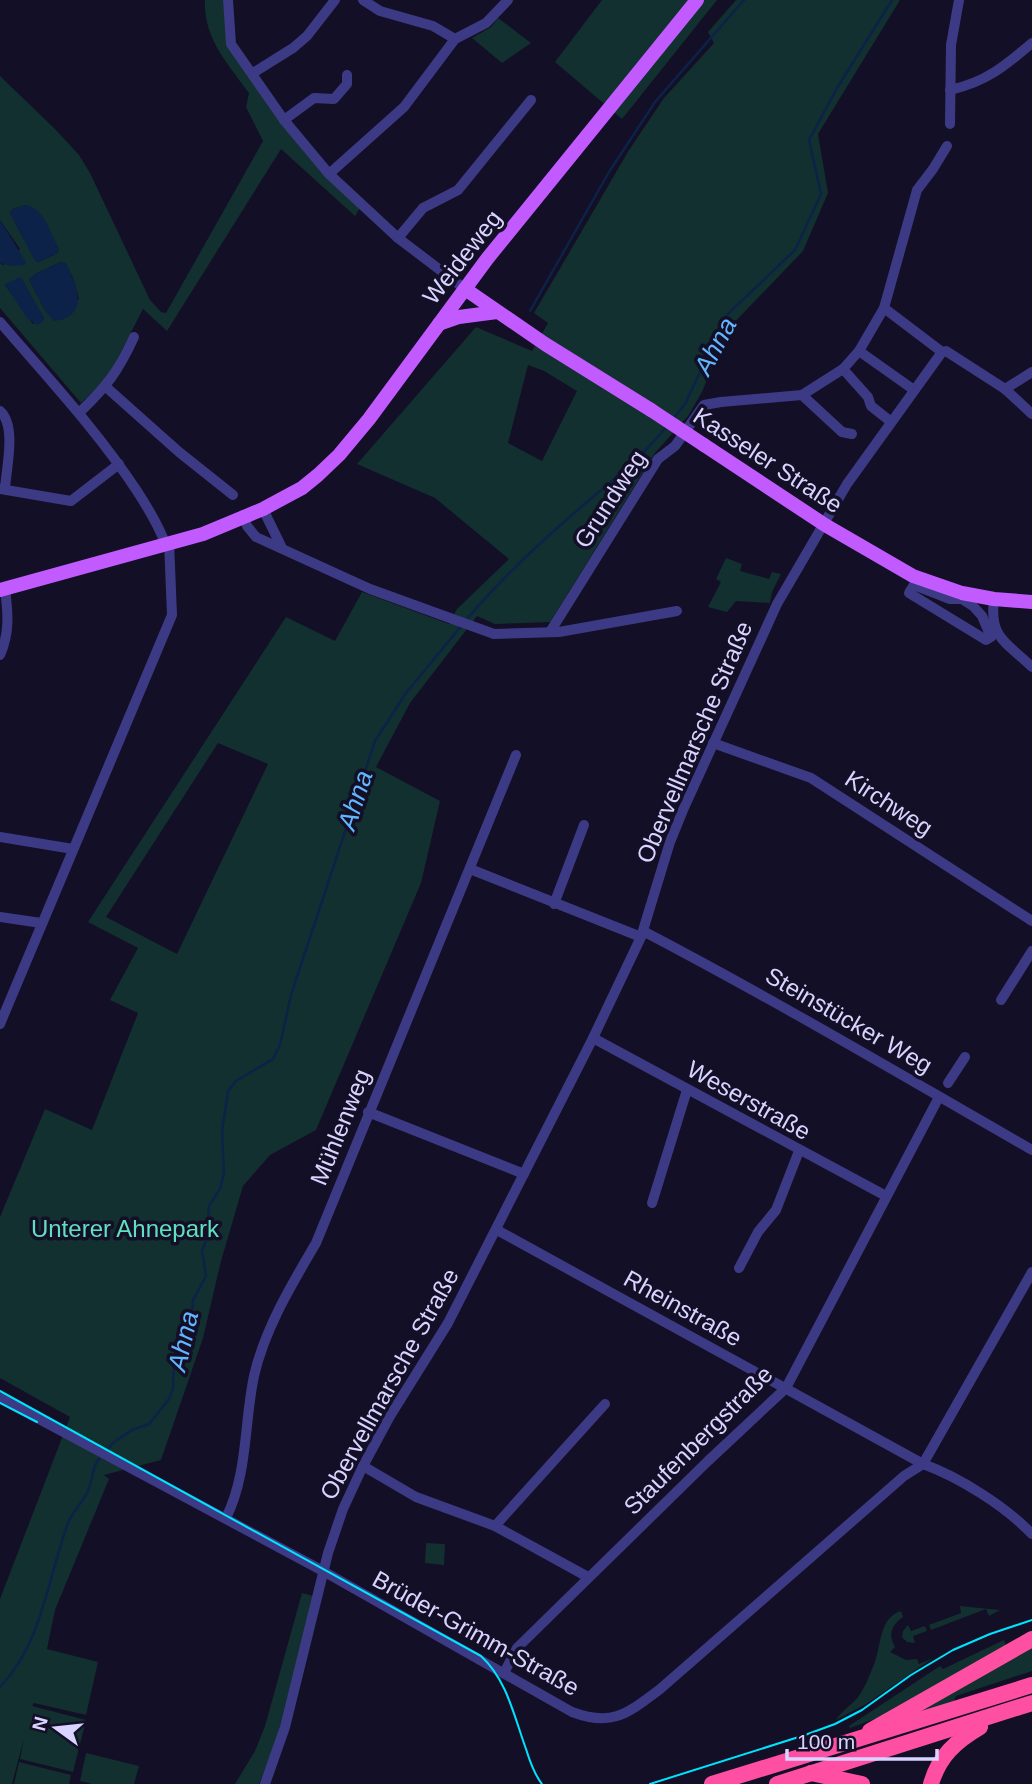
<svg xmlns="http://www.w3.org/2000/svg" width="1032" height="1784" font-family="Arial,sans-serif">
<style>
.green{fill:#12302f;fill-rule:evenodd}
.water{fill:#0c2248}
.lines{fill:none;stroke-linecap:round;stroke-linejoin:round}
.stream{stroke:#0c2248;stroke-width:2.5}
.minor{stroke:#3d3a85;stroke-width:10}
.major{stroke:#c25bff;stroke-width:14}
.highway{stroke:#ff4fa3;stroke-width:16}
.tram{stroke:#00e5ff;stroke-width:2}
.major-bridge{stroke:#c25bff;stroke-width:14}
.labels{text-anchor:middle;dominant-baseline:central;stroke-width:7;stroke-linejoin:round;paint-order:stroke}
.street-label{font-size:24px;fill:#d9d4ff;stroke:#130f26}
.park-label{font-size:24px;fill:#5fe0c0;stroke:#130f26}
.water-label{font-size:26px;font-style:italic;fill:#62b6ff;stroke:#130f26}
</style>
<rect width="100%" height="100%" fill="#130f26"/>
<g class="green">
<path d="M 205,0 L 223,0 L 227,42 L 360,208 L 355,216 L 281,149 L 167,331 L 143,309 L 108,377 L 81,403 L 0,308 L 0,263 L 3,265 L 20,249 L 0,220 L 0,76 L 55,129 L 79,155 L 90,173 L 150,300 L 161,312 L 166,313 L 263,141 L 246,107 L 249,93 C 228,64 203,38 205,0 ZM 26,205 L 41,215 L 59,250 L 56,254 L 38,262 L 35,260 L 10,213 L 13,209 ZM 61,262 L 66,264 L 73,278 L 79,299 L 46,312 L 29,279 L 37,273 ZM 5,285 L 34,303 L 44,318 L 33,324 Z"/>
<path d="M 602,0 L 717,0 L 622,119 L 555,62 Z"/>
<path d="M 736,0 L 900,0 L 818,134 L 828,193 L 803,251 L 728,329 L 702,392 L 688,416 L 655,453 L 550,622 L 495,624 L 477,616 L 410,703 L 376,767 L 440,801 L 421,883 L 316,1130 L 270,1155 L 243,1186 L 221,1261 L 203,1338 L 161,1460 L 104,1475 L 109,1479 L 55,1610 L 47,1649 L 98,1662 L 86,1715 L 34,1703 L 32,1706 L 86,1720 L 73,1772 L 20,1759 L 24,1738 L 12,1784 L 0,1784 L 0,1599 L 70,1417 L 0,1378 L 0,1217 L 45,1109 L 92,1130 L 138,1013 L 110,1000 L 138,948 L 88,922 L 286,617 L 335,641 L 362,592 L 449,624 L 457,609 L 509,559 L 435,498 L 357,464 L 476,327 L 532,351 L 548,323 L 534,313 L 629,150 L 664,98 L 714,43 L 708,32 ZM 528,365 L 544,371 L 577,391 L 542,461 L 508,443 ZM 218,743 L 268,764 L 177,954 L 106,917 Z"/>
<path d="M 498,18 L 531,43 L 502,63 L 472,38 L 491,27 Z"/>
<path d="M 726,558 L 742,564 L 740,571 L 769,579 L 772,572 L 781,574 L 772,592 L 770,603 L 736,601 L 727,612 L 708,607 L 721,582 L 716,579 Z"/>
<path d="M 426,1543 L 445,1544 L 444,1565 L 425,1563 Z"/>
<path d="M 302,1593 L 313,1596 C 298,1659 285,1724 259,1784 L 235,1784 L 255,1751 L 265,1726 Z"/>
<path d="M 960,1606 L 1000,1610 L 989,1616 L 986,1609 L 931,1630 L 929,1625 L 961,1613 Z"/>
<path d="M 901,1611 L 903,1617 C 891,1625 888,1635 895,1647 L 890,1652 L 906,1660 L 917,1659 L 919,1664 L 933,1658 L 866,1704 L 836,1720 C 842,1710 851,1706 858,1697 C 866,1687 870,1673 875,1662 C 881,1644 880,1617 901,1611 Z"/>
<path d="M 908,1625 L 911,1631 L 925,1626 L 927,1631 L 913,1636 L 915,1643 L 907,1642 L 902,1637 L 903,1631 Z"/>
<path d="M 1004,1640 L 1007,1649 L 883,1716 L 850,1728 L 849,1726 L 940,1666 L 943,1669 Z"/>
<path d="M 1032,1645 L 1032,1671 L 956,1696 L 954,1702 L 909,1716 Z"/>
<path d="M 86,1753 L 139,1766 L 134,1784 L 92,1784 L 80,1781 Z"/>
<path d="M 19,1762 L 71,1775 L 69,1784 L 14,1784 Z"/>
</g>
<g class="water">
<path d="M 26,205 C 45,209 51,234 59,250 L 56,254 L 38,262 L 35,261 L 10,213 L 13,209 Z"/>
<path d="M 0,220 L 26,262 L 25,265 L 11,266 L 0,263 Z"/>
<path d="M 61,262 L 66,264 C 77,285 90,317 54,321 L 46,312 L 29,279 L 37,273 Z"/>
<path d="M 21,277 L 44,318 L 43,322 L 37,325 L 27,318 L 5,284 Z"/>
</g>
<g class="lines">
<g class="stream">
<path d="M 530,311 L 609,172 L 655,102 L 744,0"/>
<path d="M 674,418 L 685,404 L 727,315 L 795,250 L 821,194 L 809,140 L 837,88 L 892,0"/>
<path d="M 466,620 C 498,582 535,547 573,514 C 606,485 640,460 667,426"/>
<path d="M 106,1451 L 114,1442 L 132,1430 L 149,1424 L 169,1399 L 173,1389 L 174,1360 L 190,1334 L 193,1300 L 206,1276 L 202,1251 L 207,1238 L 209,1206 L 220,1189 L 224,1173 L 222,1131 L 228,1091 L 236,1081 L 273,1059 L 280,1045 L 291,995 L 375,741 L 406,693 L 462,625"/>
<path d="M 0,1687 C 42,1644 48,1577 68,1523 C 73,1511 83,1502 88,1491 C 94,1478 91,1467 101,1456"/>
</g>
<g class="minor">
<path d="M 228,0 L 231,44 L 284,120 L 329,174 L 398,238 L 465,289"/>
<path d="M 363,0 L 380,11 L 433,26 L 455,39"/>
<path d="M 253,73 L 293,48 L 307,36 L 335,0"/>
<path d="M 950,90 C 986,82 1005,66 1032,43"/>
<path d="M 284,120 L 314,98 L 334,99 L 347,84 L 347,75"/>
<path d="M 950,124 L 951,45 L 959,0"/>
<path d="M 329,174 L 404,107 L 455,39 L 486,23 L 508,0"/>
<path d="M 398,238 L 423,208 L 458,190 L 531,100"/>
<path d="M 884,308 L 942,352"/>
<path d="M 0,322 C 47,377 97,430 137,491 C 148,508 158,524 165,543"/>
<path d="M 859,351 L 914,390"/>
<path d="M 843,369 L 868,397 L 871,406 L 890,421"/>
<path d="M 106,387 L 179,452 L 233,495"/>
<path d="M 1005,389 L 1032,372"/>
<path d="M 802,395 L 842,432 L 852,434"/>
<path d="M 0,411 C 17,426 6,469 5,489"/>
<path d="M 79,413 C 107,386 118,372 134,337"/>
<path d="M 0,489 L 71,501 L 119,464"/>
<path d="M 263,509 L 281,546"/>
<path d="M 243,515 L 247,526 L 256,537 L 370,589 L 494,634 L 559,632 L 677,611"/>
<path d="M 914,585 L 950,599 L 962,599 L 973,606 L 982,616 L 991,637 L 986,640 L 909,593 Z"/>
<path d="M 994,599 C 989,638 1006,642 1032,667"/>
<path d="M 550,632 L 658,459 L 675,446 L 704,405 L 721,402 L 802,395 L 843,369 L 859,351 L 884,308 L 917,190 L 933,169 L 947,146"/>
<path d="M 0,655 C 10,633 8,612 5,589"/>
<path d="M 713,743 L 811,778 L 1032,921"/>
<path d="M 0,837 L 73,849"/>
<path d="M 470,869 L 641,937"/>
<path d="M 554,904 L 584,825"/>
<path d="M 0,917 L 41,923"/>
<path d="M 643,931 C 775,1000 903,1076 1032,1150"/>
<path d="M 1001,1000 L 1032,951"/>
<path d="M 0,1024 L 172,615 L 169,542"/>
<path d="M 593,1038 L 886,1196"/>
<path d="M 948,1083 L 965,1057"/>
<path d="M 368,1112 L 524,1174"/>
<path d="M 652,1203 L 687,1090"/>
<path d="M 497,1230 L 923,1464 L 1032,1272"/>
<path d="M 739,1268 L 758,1232 L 776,1210 L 799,1151"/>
<path d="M 0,1398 L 323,1571 L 572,1712 C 612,1727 627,1714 659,1690 L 904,1476 L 923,1464 C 959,1477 1005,1506 1032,1534"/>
<path d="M 363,1466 L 416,1497 L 495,1526 L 588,1577"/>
<path d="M 226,1518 C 248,1474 244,1423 254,1376 C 265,1328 292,1284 316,1243 L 516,755"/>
<path d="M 495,1526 L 605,1404"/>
<path d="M 504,1673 L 517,1648 L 708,1461 L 786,1388 L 939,1097"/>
<path d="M 265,1784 L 285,1727 L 328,1553 L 343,1509 L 363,1466 L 390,1416 L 448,1323 L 593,1038 L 641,937 L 670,842 L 683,810 L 777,604 L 847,484 L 942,352 L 946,351 L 1005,389 L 1032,414"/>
</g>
<g class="major">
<path d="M 465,289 L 545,344 L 651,410"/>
<path d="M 439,324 L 459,317 L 497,312"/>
<path d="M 704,445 L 825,525 L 913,576 L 962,593 L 994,599 L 1032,602"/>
<path d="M 0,590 L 203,534 L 263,509 L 302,488 L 318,475 L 339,455 L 369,419 L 487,259 L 697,0"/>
</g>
<g class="highway">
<path d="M 870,1731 L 1032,1639"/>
<path d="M 811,1773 L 862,1784"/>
<path d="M 712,1784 L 1032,1685"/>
<path d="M 777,1784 L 1032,1703"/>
<path d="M 931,1784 C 939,1756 956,1741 980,1727"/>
</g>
<g class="tram">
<path d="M 0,1391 L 481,1656 C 507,1680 514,1716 526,1749 C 530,1762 534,1774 542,1784"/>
<path d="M 0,1403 L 37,1422"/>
<path d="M 650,1784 L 805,1735 L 835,1724 L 862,1710 L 911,1675 L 953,1650 L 990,1634 L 1032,1620"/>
</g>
<path class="major-bridge" d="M 651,410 L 704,445"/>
</g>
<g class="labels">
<g class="street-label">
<text transform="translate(462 257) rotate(-52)">Weideweg</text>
<text transform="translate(768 460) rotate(33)">Kasseler Straße</text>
<text transform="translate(610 499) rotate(-57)">Grundweg</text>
<text transform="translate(694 742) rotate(-67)">Obervellmarsche Straße</text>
<text transform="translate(889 803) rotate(33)">Kirchweg</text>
<text transform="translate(849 1020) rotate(30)">Steinstücker Weg</text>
<text transform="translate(749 1100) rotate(29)">Weserstraße</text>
<text transform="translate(340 1127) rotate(-68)">Mühlenweg</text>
<text transform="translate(683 1308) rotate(29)">Rheinstraße</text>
<text transform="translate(389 1384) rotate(-61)">Obervellmarsche Straße</text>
<text transform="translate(698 1440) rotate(-45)">Staufenbergstraße</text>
<text transform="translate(476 1633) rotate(29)">Brüder-Grimm-Straße</text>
</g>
<g class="park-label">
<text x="125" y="1228">Unterer Ahnepark</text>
</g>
<g class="water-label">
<text transform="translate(715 346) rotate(-62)">Ahna</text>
<text transform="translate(355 800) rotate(-72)">Ahna</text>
<text transform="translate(183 1341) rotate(-77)">Ahna</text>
</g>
</g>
<g transform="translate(56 1728) rotate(285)" stroke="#130f26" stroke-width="5" paint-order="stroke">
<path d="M0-5L12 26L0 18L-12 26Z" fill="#d9d4ff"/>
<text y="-10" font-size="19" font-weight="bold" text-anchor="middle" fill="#d9d4ff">N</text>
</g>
<path d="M787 1749v10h150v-10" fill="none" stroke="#d9d4ff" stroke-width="3.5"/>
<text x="797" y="1749" font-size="21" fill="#d9d4ff" stroke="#130f26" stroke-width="5" paint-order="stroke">100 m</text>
</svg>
